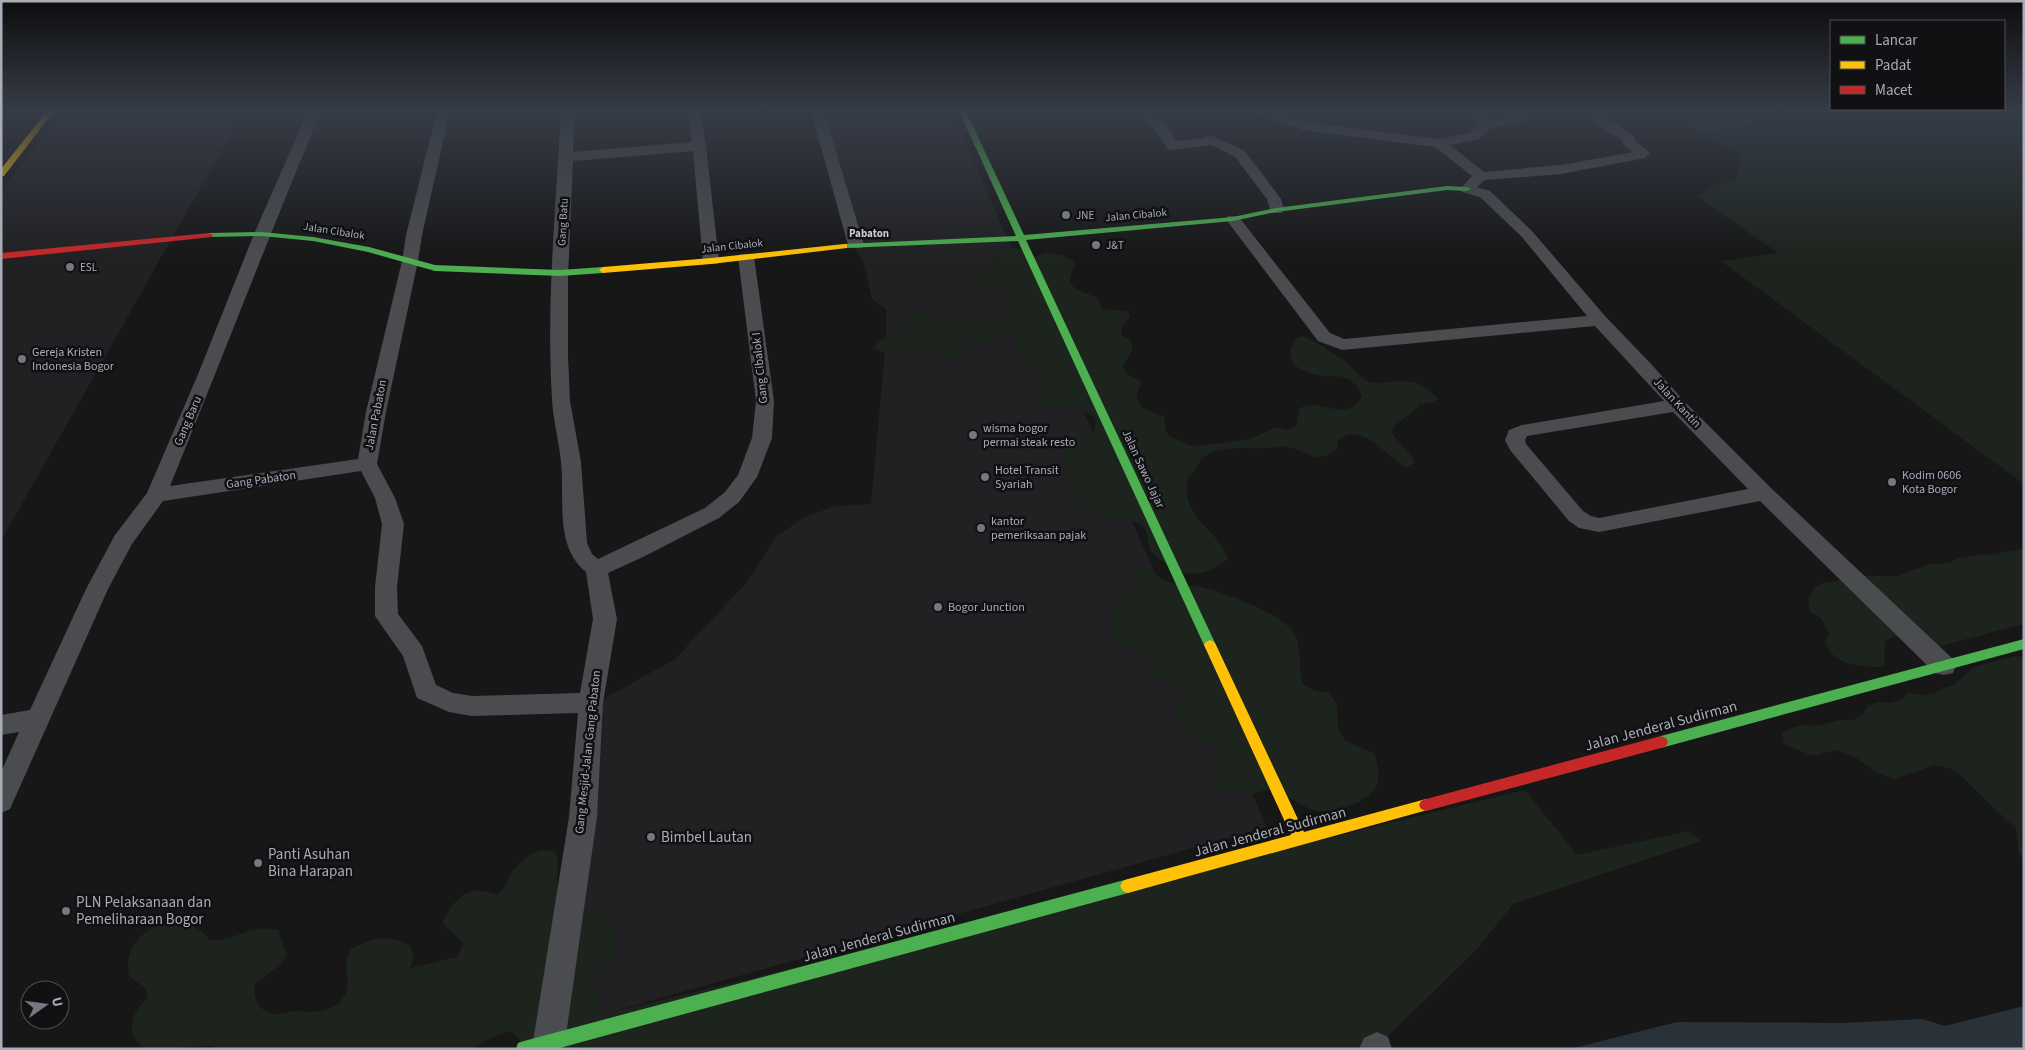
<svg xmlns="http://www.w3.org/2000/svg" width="2025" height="1050" font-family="'Source Sans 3',sans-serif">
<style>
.built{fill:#212123}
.green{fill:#1d241e}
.water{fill:#2a3239}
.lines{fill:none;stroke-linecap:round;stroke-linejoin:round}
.river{fill:#2a3239;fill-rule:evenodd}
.street{fill:#4b4c50;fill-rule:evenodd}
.fast{fill:#4caf50;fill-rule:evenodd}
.slow{fill:#ffc107;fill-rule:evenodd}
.jam{fill:#c62828;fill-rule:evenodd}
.poi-dot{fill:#757880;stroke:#111113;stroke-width:2}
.labels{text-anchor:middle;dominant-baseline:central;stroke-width:5;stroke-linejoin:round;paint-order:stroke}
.far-poi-label{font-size:11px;fill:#a8adb8;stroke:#111113;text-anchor:start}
.far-street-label{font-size:11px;fill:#a8adb8;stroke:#111113}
.far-neighbourhood-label{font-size:11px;font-weight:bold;fill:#c9ccd4;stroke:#111113}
.poi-label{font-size:12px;fill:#a8adb8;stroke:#111113;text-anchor:start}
.street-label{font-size:12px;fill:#a8adb8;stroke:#111113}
.near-street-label{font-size:15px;fill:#a8adb8;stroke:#111113}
.near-poi-label{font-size:15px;fill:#a8adb8;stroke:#111113;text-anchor:start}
</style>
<rect width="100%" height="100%" fill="#171717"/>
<g class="built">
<path d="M 65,111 L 329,111 L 237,123 L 1,541 L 1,191 Z"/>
<path d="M 813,111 L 951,111 L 1267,827 L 558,1027 L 598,702 L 675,659 L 747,582 L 776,537 L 803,518 L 835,506 L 871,504 L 886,339 L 886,309 L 872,299 L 863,261 L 856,251 Z"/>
</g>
<g class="green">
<path d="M 1698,111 L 2024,111 L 2024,484 L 1721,261 L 1778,253 L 1698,197 L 1711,187 L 1737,178 L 1741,154 L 1671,117 Z"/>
<path d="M 1003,246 L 1021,249 L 1032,257 L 1040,255 L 1045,252 L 1062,255 L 1075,262 C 1075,268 1071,272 1070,278 C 1069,291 1089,293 1098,298 L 1102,309 L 1128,311 L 1130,317 L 1121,329 L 1122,335 L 1131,341 L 1133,348 L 1123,366 L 1126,373 L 1141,382 C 1141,386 1138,390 1137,394 C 1135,408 1153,414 1164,416 L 1166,431 L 1171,437 L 1191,446 L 1224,443 L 1253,438 L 1276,427 L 1287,430 L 1296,427 L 1299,409 C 1318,395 1345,425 1362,397 C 1359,389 1355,383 1348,379 C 1340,375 1333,377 1325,376 C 1303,374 1279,363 1296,338 L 1303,336 C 1317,343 1331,351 1343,360 C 1353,367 1359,378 1370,382 C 1376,384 1383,383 1389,382 C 1409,379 1425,383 1438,399 L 1431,403 L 1420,404 C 1412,416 1397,419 1391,432 C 1399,444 1409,449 1415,462 L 1407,468 C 1386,457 1363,421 1338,440 L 1337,448 C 1316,467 1309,451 1288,447 C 1280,445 1272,448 1265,448 C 1245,449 1221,445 1204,457 C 1197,462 1197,471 1188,478 C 1179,518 1218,528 1228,559 C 1207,575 1192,579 1169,565 C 1163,562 1155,557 1151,551 C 1146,543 1149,533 1143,527 C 1132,516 1112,519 1099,517 L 1096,518 L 1067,491 L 1069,470 L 1062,442 L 1065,436 L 1075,436 L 1093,445 L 1096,418 C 1088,413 1079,408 1069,407 C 1057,407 1049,412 1036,409 L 1034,403 L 1039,398 L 1039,380 L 1024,365 L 1022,353 L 1017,349 L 1006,325 L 1001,341 C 980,345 965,337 954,361 L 943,362 L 933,352 C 912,350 892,362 874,347 C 886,329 903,343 917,335 L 902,327 L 897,322 L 910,314 L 919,313 L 937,317 L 950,324 L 969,322 L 986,324 L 1006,321 L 1011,315 L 1015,305 L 1013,300 L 978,281 L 975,277 C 978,268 988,266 997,263 L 998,250 Z"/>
<path d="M 2024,548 L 2024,624 L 1925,650 L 1903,629 L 1896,636 L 1886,640 C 1883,650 1886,657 1884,667 C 1863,667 1833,666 1825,642 L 1829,635 L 1822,619 L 1810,612 L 1808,598 L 1816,586 L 1825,583 L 1845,580 L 1863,576 L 1897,576 L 1931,564 L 1950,563 L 1956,559 L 1983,554 L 1991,555 Z"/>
<path d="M 1147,567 C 1154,571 1159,577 1166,581 C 1175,585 1190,585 1200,587 C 1222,591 1286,615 1295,635 C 1302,650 1298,669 1303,685 L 1316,691 L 1329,693 L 1337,704 L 1338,729 L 1346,741 L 1375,754 C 1376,761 1380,773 1378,780 C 1375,802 1331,816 1313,810 C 1301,806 1280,790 1267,790 C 1262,790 1257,794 1252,794 C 1240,795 1229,791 1218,788 L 1212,776 C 1219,764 1220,757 1216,744 C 1201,744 1184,739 1178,723 C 1176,717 1177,709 1176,702 L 1188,698 L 1179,688 L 1151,679 L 1152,659 L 1144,650 L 1117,642 L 1108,634 L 1111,603 L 1132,595 L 1133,586 L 1130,576 L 1136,568 Z"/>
<path d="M 2015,656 L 2024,657 L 2024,859 L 2019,853 L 2016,829 L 1960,775 L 1949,768 L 1934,765 L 1895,779 L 1880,774 L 1852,755 L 1835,750 L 1813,756 L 1784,744 L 1782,733 L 1791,728 L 1803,725 L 1817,726 L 1841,720 L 1854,720 L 1863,714 L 1867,706 L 1878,702 L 1891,703 L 1901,699 L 1908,693 L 1923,695 L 1935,693 L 1943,688 L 1954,685 L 1974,667 Z"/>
<path d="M 1525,790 L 1577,855 L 1689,831 L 1701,841 L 1513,904 L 1478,948 L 1375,1049 L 524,1049 L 526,1048 L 511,1031 L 485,1040 L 475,1049 L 214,1049 L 214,1046 C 198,1046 157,1050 145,1048 C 138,1046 133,1038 132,1030 C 132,1015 137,1008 148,997 L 145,988 L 129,976 C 120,928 183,903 210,940 C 237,941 252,923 278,930 L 287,955 L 279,966 L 255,983 C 252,999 260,1015 279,1014 C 284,1013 289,1011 294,1011 C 313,1011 330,1015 343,998 C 351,987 346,977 346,965 C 346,960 348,955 350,950 C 370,938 390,934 411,946 L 414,957 L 410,968 L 457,957 L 463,944 C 458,935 449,931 443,923 C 454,898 468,883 497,895 C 506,887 505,887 510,876 C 514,866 531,851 543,850 C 546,850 551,851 555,852 L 558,859 L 557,891 L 580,919 L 606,915 C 634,942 611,959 588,976 L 591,987 L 602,1005 L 596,1016 Z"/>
</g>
<path class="water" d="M 2024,1006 L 2024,1049 L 1570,1049 L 1677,1022 L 1845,1023 L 1922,1019 L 1945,1026 Z"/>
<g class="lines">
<path class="river" d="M 1724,111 L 1768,111 C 1757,127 1714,134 1696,129 L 1692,123 L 1696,117 Z"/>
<g class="street">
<path d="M 308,111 L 321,111 C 269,236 221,361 170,486 L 358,459 L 366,412 L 402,261 L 406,235 L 437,111 L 450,111 L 422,235 L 418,261 L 386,412 L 377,464 L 395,498 L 404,524 L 397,587 L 398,614 L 422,646 L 436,685 L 453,693 L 472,696 L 580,693 L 593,619 L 586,572 C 554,546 565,499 561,462 C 559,441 553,420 552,399 C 546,303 556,207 561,111 L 575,111 L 573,152 L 692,142 L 687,111 L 700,111 L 706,146 L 719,261 L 717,264 L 705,264 L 703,261 L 693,151 L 573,161 L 568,277 L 568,356 L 570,401 L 581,462 L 587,543 L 592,554 L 598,559 L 705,508 L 725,492 L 738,475 L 752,438 L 756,401 L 738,257 L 740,254 L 752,254 L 754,257 L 774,401 L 772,438 L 757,477 L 739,502 L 719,518 L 643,557 L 608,573 L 617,619 L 603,703 L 597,817 L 565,1042 L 562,1049 L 536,1049 L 533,1042 L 569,817 L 578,713 L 472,716 L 449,712 L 417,698 L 403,656 L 375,616 L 375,587 L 382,524 L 375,498 L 361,471 L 163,501 L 132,544 L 108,589 L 10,809 L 1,813 L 1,772 L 19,732 L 1,735 L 1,715 L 30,710 L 86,589 L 115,535 L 147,493 L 199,372 L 254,234 Z"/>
<path d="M 811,111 L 824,111 L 864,245 L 862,248 L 850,248 L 848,245 Z"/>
<path d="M 1139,111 L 1152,111 L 1154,117 L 1163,121 L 1177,141 L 1204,138 L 1210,135 L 1245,151 L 1281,199 L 1284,210 L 1281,213 L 1271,213 L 1267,199 L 1235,157 L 1212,145 L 1173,150 L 1168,149 L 1153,127 L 1144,122 Z"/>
<path d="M 1256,111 L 1275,111 L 1305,122 L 1439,139 L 1470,133 L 1479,124 L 1463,111 L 1478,111 L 1490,119 L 1511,116 L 1517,111 L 1531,111 L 1529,117 L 1519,123 L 1491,127 L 1479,139 L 1450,145 L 1484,172 L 1561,165 L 1633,152 L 1623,145 L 1622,140 L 1592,121 L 1584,111 L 1598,111 L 1634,136 L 1635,141 L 1650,153 L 1645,158 L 1561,174 L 1485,180 L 1477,187 L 1490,191 L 1532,231 L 1605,316 L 1653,366 L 1684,401 L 1771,488 L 1953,659 L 1956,666 L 1953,673 L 1944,675 L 1935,673 L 1760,501 L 1599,532 L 1579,528 L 1569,521 L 1510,450 L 1505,440 L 1509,430 L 1522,425 L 1664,401 L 1595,326 L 1342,350 L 1318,341 L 1228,222 L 1225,219 L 1228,216 L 1238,216 L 1330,333 L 1344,339 L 1587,316 L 1522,237 L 1480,197 L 1462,192 L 1460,189 L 1472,176 L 1435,147 L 1303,130 L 1257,114 ZM 1673,412 L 1748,489 L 1599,518 L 1591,516 L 1583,511 L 1526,444 L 1525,440 L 1527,436 Z"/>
<path d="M 1377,1032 L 1388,1037 L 1392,1049 L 1359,1049 L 1364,1038 Z"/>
</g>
<g class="fast">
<path d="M 959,111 L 966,111 L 1024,235 L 1233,217 L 1276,208 L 1447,186 L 1467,187 L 1471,189 L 1467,191 L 1447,190 L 1276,212 L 1233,221 L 1026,240 L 1216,645 L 1214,648 L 1210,650 L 1206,648 L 1204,645 L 1018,241 L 844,248 L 840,246 L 844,244 L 1016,236 Z"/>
<path d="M 262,232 L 313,237 L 369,247 L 435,265 L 560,270 L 603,267 L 607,270 L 603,273 L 560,276 L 435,271 L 368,252 L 313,241 L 262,236 L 209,237 L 205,235 L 209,233 Z"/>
<path d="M 2024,639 L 2024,649 L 1661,748 L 1656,746 L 1654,742 L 1656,738 L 1661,736 Z"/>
<path d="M 1128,879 L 1133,881 L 1136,886 L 1133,891 L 1128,893 L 556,1049 L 516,1049 L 518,1043 L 524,1041 Z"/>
</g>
<g class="slow">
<path d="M 47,111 L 54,111 L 4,176 L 1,176 L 1,169 Z"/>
<path d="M 844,244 L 847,244 L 847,248 L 711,264 L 603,273 L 599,270 L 603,267 L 711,258 Z"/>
<path d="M 1210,640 L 1214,642 L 1216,645 L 1304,832 L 1426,799 L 1431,801 L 1433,805 L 1431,809 L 1128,893 L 1123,891 L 1120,886 L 1123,881 L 1128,879 L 1291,835 L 1204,645 L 1206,642 Z"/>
</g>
<g class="jam">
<path d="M 209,233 L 213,235 L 212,237 L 1,259 L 1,253 Z"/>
<path d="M 1661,736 L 1666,738 L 1668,742 L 1666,746 L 1661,748 L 1426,811 L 1421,809 L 1419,805 L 1421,801 L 1426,799 Z"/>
</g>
</g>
<linearGradient id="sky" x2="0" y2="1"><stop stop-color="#0d0d0d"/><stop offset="0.43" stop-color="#363c47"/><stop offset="1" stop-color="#363c47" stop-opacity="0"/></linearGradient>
<rect width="2025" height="258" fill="url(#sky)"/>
<g class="poi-dot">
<circle cx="1066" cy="215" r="5"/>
<circle cx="1096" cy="245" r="5"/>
<circle cx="70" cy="267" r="5"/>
<circle cx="22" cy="359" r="5"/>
<circle cx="973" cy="435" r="5"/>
<circle cx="985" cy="477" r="5"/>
<circle cx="1892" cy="482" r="5"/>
<circle cx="981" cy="528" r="5"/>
<circle cx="938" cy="607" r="5"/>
<circle cx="651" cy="837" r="5"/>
<circle cx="258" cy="863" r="5"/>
<circle cx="66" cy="911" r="5"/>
</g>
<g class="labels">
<g class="far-poi-label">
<text x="1076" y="215">JNE</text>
<text x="1106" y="245">J&amp;T</text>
<text x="80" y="267">ESL</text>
</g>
<g class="far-street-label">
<text transform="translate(1136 215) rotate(-5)">Jalan Cibalok</text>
<text transform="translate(563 222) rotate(-87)">Gang Batu</text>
<text transform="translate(334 231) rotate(9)">Jalan Cibalok</text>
<text transform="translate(732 246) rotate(-6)">Jalan Cibalok</text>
</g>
<g class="far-neighbourhood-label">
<text x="869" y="233">Pabaton</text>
</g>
<g class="poi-label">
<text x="32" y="352">Gereja Kristen<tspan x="32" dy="14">Indonesia Bogor</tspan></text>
<text x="983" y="428">wisma bogor<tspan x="983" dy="14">permai steak resto</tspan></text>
<text x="995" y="470">Hotel Transit<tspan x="995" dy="14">Syariah</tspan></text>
<text x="1902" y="475">Kodim 0606<tspan x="1902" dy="14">Kota Bogor</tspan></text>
<text x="991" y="521">kantor<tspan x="991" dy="14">pemeriksaan pajak</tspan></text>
<text x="948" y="607">Bogor Junction</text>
</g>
<g class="street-label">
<text transform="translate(760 368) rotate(-96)">Gang Cibalok I</text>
<text transform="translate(1677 403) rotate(47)">Jalan Kantin</text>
<text transform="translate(376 415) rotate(-79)">Jalan Pabaton</text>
<text transform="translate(188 421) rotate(-67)">Gang Baru</text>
<text transform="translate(1143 469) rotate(65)">Jalan Sawo Jajar</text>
<text transform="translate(261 480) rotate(-8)">Gang Pabaton</text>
<text transform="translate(588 752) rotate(-84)">Gang Mesjid-Jalan Gang Pabaton</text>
</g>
<g class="near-street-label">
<text transform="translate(1661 726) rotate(-15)">Jalan Jenderal Sudirman</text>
<text transform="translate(1270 832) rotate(-15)">Jalan Jenderal Sudirman</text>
<text transform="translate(879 937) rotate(-15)">Jalan Jenderal Sudirman</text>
</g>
<g class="near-poi-label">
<text x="661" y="837">Bimbel Lautan</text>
<text x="268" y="854">Panti Asuhan<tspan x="268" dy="17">Bina Harapan</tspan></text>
<text x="76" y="902">PLN Pelaksanaan dan<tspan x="76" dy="17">Pemeliharaan Bogor</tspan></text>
</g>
</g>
<rect width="2025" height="1050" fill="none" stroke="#a8adb8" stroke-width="5"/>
<rect x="1830" y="20" width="175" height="90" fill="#111113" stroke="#4d4f55"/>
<rect x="1840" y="36" width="25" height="8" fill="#4caf50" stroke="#4d4f55"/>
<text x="1875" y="45" font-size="15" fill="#a8adb8">Lancar</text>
<rect x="1840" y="61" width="25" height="8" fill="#ffc107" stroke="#4d4f55"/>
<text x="1875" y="70" font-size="15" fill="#a8adb8">Padat</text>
<rect x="1840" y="86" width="25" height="8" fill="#c62828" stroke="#4d4f55"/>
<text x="1875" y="95" font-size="15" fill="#a8adb8">Macet</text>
<g transform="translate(45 1005) rotate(76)"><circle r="24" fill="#111113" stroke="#4d4f55"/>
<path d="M0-4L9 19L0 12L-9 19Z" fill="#757880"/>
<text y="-8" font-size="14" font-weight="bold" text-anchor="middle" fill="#a8adb8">U</text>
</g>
</svg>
